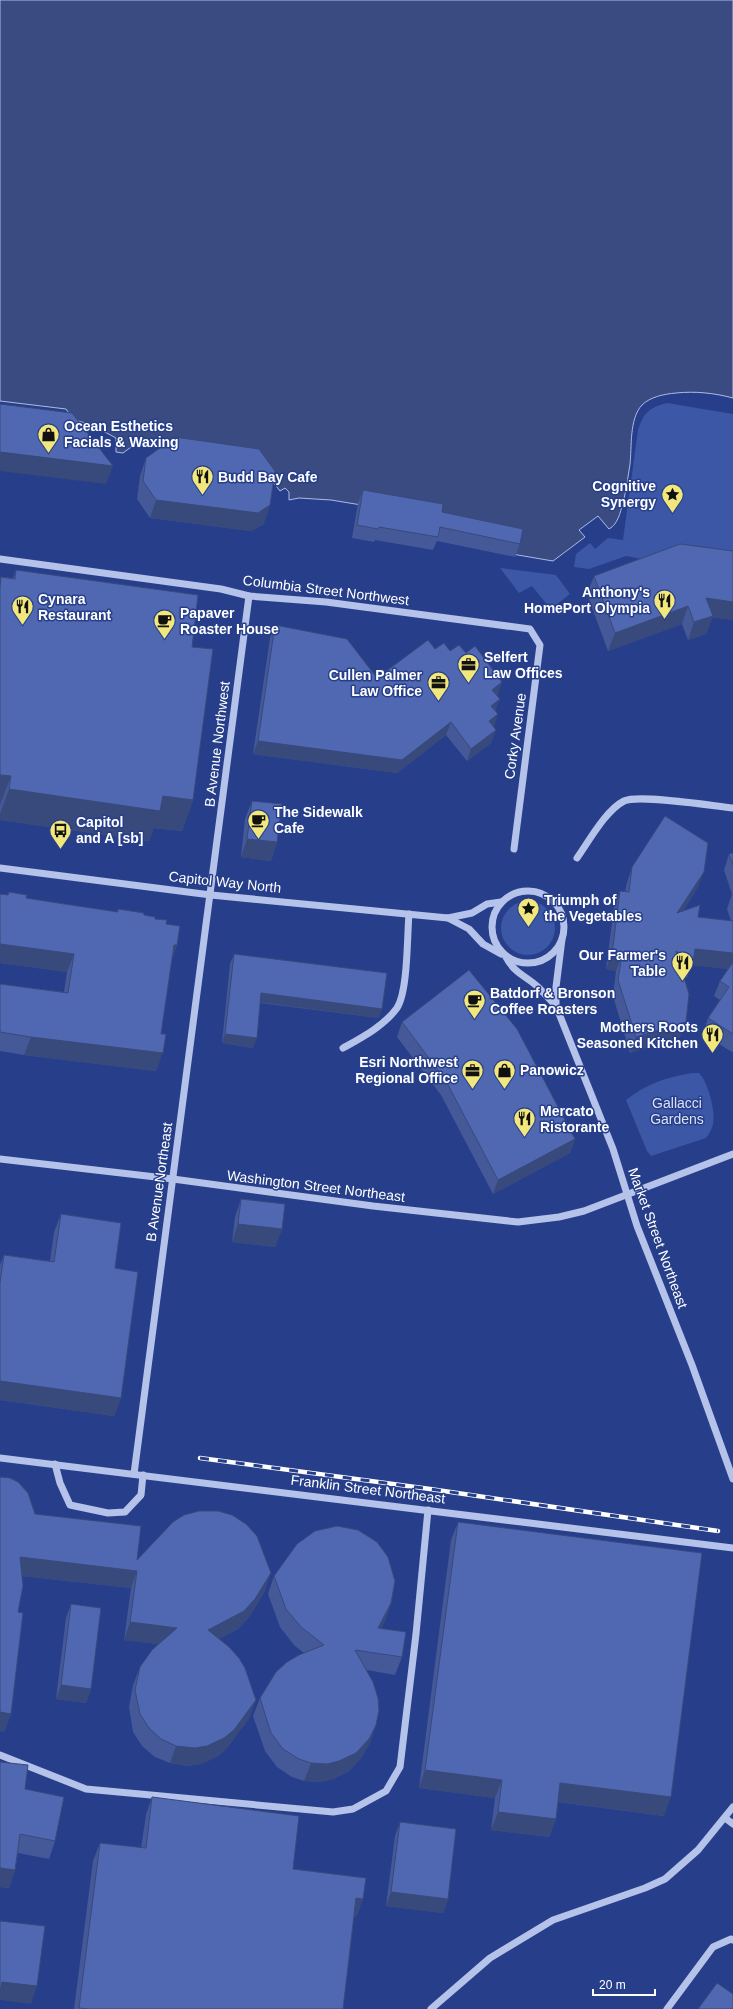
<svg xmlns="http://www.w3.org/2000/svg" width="733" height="2009" font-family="Arial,sans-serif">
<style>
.green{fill:#3c57a6}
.water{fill:#3a4b82;stroke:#aabbea}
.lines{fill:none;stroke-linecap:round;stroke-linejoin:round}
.minor{stroke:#b5c2e9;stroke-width:7}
.rail-casing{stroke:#fff;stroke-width:4.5}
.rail{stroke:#273f8a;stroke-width:3;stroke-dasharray:9;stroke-linecap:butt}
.wall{fill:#455998}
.shaded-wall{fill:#38497c}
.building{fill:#5068b1;stroke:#38497c}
.labels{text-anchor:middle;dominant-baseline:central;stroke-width:3;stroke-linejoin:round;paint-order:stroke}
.poi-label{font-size:14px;font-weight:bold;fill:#fff;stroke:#273f8a;text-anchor:start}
.street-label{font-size:14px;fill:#fff;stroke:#273f8a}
.park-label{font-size:14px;fill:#d9e1f7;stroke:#273f8a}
</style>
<rect width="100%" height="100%" fill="#273f8a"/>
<g class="green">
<path d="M 667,403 L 733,414 L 733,569 L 668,564 L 626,556 L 589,569 L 574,567 L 576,554 L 590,543 L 595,549 L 608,538 L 623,540 L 638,430 C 644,412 649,408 667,403 Z"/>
<path d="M 500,568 L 556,575 L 570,594 L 552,608 L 549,607 L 532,586 L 519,593 Z"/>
<circle cx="528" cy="928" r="27"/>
<path d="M 692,1073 L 699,1073 C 708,1082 716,1112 713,1124 C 712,1129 709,1134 706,1138 L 651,1156 L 647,1151 L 626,1100 C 646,1084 667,1077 692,1073 Z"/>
</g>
<path class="water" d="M 0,0 L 733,0 L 733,398 C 714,393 696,391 676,393 C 664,394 650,397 642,405 C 629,419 632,447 630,464 C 628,477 626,491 623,503 C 620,513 618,524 609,529 L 598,516 L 579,530 L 585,537 L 553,561 L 500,552 L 404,512 L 331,500 L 299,498 L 289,500 L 289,492 L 285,488 L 280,491 L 253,456 L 138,442 L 123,453 L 116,452 L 116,438 L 90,424 L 74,420 L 66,409 L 0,401 Z"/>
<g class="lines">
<g class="minor">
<path d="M 0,559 L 221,589 L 249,596 L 326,602 L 530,629 L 540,645 L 514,849"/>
<path d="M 577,858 C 589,841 606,810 624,801 C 639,794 713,806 733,808"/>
<path d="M 0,868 L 211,895 L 448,918 L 472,913 L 487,904 L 501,902"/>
<circle cx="528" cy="927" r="36"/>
<path d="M 448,918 L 469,929 L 483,944 L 501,954"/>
<path d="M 562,939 L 556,987 L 556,1006 L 613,1149 L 637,1226 L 692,1365 L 733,1479"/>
<path d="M 506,957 C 515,974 525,975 538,987 C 544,993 550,1000 556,1006"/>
<path d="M 343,1048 C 361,1038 384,1026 397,1008 C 408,991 407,937 409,914"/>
<path d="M 0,1159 L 173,1179 L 373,1206 L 518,1222 L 559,1217 L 584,1211 L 733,1154"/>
<path d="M 0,1458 L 733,1548"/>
<path d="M 55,1464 L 60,1483 L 70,1505 L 108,1513 L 125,1512 L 141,1495 L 143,1475"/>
<path d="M 134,1474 L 249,596"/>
<path d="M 0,1755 L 86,1789 L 333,1812 L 353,1809 L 386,1791 L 400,1767 L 416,1634 L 428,1510"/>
<path d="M 725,1818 L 733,1824"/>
<path d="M 431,2009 L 490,1958 L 553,1920 L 645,1888 L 665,1879 L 698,1850 L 733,1807"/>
<path d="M 667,2009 L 713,1947 L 731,1939 L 733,1940"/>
</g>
<defs>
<path id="rail" d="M 200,1458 L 430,1489 L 718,1531"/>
</defs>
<use href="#rail" class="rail-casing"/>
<use href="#rail" class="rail"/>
</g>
<g class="wall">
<path d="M 146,458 L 264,524 L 251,531 L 150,518 L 137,499 L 140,476 Z"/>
<path d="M 363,490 L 442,512 L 520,544 L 515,557 L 437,541 L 433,550 L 375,540 L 374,542 L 352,538 L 358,503 Z"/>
<path d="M 680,544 L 712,618 L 706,634 L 688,640 L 682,624 L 608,651 L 587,594 L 594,576 Z"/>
<path d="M 16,570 L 192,647 L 193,800 L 182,831 L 154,828 L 149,841 L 0,820 L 0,579 L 1,577 L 13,578 Z"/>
<path d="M 275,625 L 377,678 L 435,649 L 466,653 L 498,695 L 493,727 L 496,730 L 491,743 L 467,761 L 446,735 L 397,773 L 253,754 L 270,638 Z"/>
<path d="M 252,801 L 277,842 L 271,861 L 241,857 L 245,819 Z"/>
<path d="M 733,853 L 733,1051 L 732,1052 L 703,1034 L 708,1018 L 720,1000 L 714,996 L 720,981 L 728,969 L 692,965 L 687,978 L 684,976 L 686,1022 L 680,1037 L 630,1053 L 613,996 L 616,971 L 606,969 L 614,907 L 620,891 L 625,892 L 627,883 L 632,867 L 698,887 L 683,911 L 698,917 L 731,921 L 727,909 L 732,894 L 724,870 L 729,854 Z"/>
<path d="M 0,894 L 58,903 L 117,912 L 118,909 L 144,915 L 155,919 L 166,924 L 177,945 L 172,959 L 161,1034 L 156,1071 L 24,1055 L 0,1051 L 0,984 L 64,992 L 67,972 L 0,963 Z"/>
<path d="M 234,954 L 379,1018 L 260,1003 L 253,1048 L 222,1043 L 230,964 Z"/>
<path d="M 402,1022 L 575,1139 L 570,1153 L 493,1194 L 441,1095 L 397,1037 Z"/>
<path d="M 241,1199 L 282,1229 L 275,1247 L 232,1242 L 235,1217 Z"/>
<path d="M 61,1214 L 115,1268 L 121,1398 L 114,1416 L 0,1400 L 0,1265 L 4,1255 L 50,1261 L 54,1232 Z"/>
<path d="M 0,1477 L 35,1514 L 137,1560 L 265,1591 L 249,1617 L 238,1629 L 219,1639 L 250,1717 L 227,1748 L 218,1756 L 201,1764 L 188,1766 L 170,1763 L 155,1757 L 142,1746 L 133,1732 L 129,1707 L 133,1685 L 140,1667 L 158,1644 L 124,1640 L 131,1588 L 22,1576 L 18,1612 L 11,1714 L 4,1732 Z"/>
<path d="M 458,1522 L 664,1816 L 558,1802 L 556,1819 L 549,1837 L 491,1830 L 495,1798 L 419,1788 L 451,1540 Z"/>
<path d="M 274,1576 L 391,1603 L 385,1621 L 381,1628 L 402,1657 L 395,1675 L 367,1670 L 376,1725 L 370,1742 L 362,1757 L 349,1771 L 333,1779 L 321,1782 L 304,1781 L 292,1777 L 277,1767 L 265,1751 L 253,1716 L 260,1698 L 304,1653 L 294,1645 L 280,1627 L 268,1594 Z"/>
<path d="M 71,1604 L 91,1689 L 86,1703 L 56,1699 L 66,1618 Z"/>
<path d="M 0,1762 L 25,1789 L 55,1841 L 49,1859 L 18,1853 L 15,1870 L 9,1888 L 0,1887 Z"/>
<path d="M 152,1797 L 293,1869 L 363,1899 L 356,1917 L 354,1917 L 343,2009 L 74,2009 L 93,1861 L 100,1843 L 141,1848 L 146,1815 Z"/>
<path d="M 400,1822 L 448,1899 L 443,1913 L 386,1906 L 395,1836 Z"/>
</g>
<g class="shaded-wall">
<path d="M 0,452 L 113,466 L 106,484 L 0,471 Z"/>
<path d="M 156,500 L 270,505 L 264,524 L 251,531 L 150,518 Z"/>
<path d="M 706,598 L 733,602 L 733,620 L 712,618 L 706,634 L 688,640 L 694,622 Z"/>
<path d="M 688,606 L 682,624 L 608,651 L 615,633 Z"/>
<path d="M 502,682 L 498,695 L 488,703 L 492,690 Z"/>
<path d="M 500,699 L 495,711 L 491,706 Z"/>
<path d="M 498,714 L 494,727 L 489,721 Z"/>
<path d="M 451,722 L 446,735 L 397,773 L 253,754 L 258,741 Z"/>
<path d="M 496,730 L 491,743 L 467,761 L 471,749 Z"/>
<path d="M 0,775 L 11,776 L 0,805 Z"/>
<path d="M 9,789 L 163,796 L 193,800 L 182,831 L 154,828 L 149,841 L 0,820 L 0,814 Z"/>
<path d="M 247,839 L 277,842 L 271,861 L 241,857 Z"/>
<path d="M 704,872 L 698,887 L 672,929 L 677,913 Z"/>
<path d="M 0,944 L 74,954 L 67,972 L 0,963 Z"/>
<path d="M 174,945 L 177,945 L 170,963 Z"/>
<path d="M 695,949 L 733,953 L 733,970 L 692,965 Z"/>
<path d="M 612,954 L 622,955 L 616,971 L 606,969 Z"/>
<path d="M 261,993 L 382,1009 L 379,1018 L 258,1002 Z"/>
<path d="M 686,1022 L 680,1037 L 630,1053 L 636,1037 Z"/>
<path d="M 225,1034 L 257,1038 L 253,1048 L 222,1043 Z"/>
<path d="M 31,1037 L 163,1053 L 156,1071 L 24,1055 Z"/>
<path d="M 575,1139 L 570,1153 L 493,1194 L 498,1180 Z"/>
<path d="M 238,1224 L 282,1229 L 275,1247 L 232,1242 Z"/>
<path d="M 0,1381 L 121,1398 L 114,1416 L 0,1400 Z"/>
<path d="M 20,1557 L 137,1571 L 131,1588 L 13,1575 Z"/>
<path d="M 271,1573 L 265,1591 L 249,1617 L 238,1629 L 202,1648 L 208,1630 Z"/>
<path d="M 391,1603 L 385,1621 L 372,1646 L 378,1628 Z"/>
<path d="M 130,1622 L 177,1628 L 171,1646 L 124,1640 Z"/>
<path d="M 61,1685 L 91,1689 L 86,1703 L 56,1699 Z"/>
<path d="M 256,1700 L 250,1717 L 227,1748 L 218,1756 L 201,1764 L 188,1766 L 170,1763 L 176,1746 Z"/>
<path d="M 0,1712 L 11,1714 L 4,1732 L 0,1731 Z"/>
<path d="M 376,1725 L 370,1742 L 362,1757 L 349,1771 L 333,1779 L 321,1782 L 304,1781 L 311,1763 Z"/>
<path d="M 425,1770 L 502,1780 L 495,1798 L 419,1788 Z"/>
<path d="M 560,1783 L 671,1797 L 664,1816 L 553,1801 Z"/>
<path d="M 498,1812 L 556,1819 L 549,1837 L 491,1830 Z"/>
<path d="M 0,1868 L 15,1870 L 9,1888 L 0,1887 Z"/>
<path d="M 391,1892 L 448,1899 L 443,1913 L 386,1906 Z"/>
<path d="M 356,1898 L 363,1899 L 356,1917 L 350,1916 Z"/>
<path d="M 2,1982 L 37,1986 L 31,2004 L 0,2000 L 0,1987 Z"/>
</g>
<g class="building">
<path d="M 0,404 L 72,413 L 113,466 L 0,452 Z"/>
<path d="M 175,437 L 259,449 L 275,471 L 270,505 L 258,513 L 156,500 L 143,481 L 146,458 Z"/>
<path d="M 363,490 L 443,504 L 442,512 L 523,529 L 520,544 L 440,527 L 438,537 L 379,527 L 378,529 L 357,525 Z"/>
<path d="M 680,544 L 733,551 L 733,602 L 706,598 L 713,616 L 694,622 L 688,606 L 615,633 L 594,576 Z"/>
<path d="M 16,570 L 198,595 L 192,647 L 213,649 L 193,800 L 163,796 L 160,811 L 9,789 L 11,776 L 0,775 L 0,587 L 1,577 L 15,579 Z"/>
<path d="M 275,625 L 347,639 L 377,678 L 428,640 L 435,649 L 444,643 L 450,651 L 459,645 L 466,653 L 475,646 L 502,682 L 492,690 L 500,699 L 491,706 L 498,714 L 489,721 L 496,730 L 471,749 L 451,722 L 402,760 L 258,741 Z"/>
<path d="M 252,801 L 282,804 L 277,842 L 247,839 Z"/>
<path d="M 665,816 L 708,843 L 704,872 L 677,913 L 700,905 L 698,917 L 733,921 L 733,953 L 695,949 L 693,963 L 676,951 L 689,994 L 686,1022 L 636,1037 L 618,980 L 622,955 L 612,954 L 620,891 L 629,892 L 632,867 Z"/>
<path d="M 733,853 L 733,865 L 729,854 Z"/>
<path d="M 9,892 L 27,895 L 26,898 L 58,903 L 118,912 L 118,909 L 144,913 L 144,915 L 155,917 L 155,919 L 167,920 L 166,924 L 180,926 L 177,945 L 174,945 L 161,1034 L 166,1034 L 163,1053 L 31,1037 L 0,1032 L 0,984 L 68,993 L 74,954 L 0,944 L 0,894 L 8,895 Z"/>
<path d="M 234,954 L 387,973 L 382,1009 L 261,993 L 257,1038 L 225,1034 Z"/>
<path d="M 733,962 L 733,1034 L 708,1018 L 729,987 L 720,981 Z"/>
<path d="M 469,970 L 517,1029 L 575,1139 L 498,1180 L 446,1081 L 402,1022 Z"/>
<path d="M 241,1199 L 285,1204 L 282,1229 L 238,1224 Z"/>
<path d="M 61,1214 L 121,1223 L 115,1268 L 138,1272 L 121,1398 L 0,1381 L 0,1283 L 4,1255 L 54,1262 Z"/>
<path d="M 0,1477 L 10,1478 L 18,1482 L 28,1493 L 35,1514 L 141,1526 L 137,1560 L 173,1522 L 184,1515 L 199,1511 L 218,1511 L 232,1515 L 246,1524 L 257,1536 L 271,1573 L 255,1599 L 244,1611 L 208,1630 L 229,1647 L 239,1658 L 245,1668 L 256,1700 L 234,1730 L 224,1738 L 207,1746 L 195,1748 L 176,1746 L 161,1739 L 149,1728 L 140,1714 L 135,1690 L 140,1667 L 152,1650 L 177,1628 L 130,1622 L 137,1571 L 20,1557 L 23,1586 L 18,1612 L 23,1613 L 11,1714 L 0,1712 Z"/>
<path d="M 458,1522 L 702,1553 L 671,1797 L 560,1783 L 556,1819 L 498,1812 L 502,1780 L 425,1770 Z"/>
<path d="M 337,1526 L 358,1530 L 377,1542 L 388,1557 L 395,1581 L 391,1603 L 378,1628 L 406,1632 L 402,1657 L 355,1650 L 373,1682 L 378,1698 L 379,1710 L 376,1725 L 369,1739 L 356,1753 L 339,1761 L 327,1764 L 311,1763 L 299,1759 L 283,1749 L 271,1733 L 260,1698 L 276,1672 L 287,1662 L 299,1655 L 324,1645 L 301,1627 L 286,1609 L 274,1576 L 297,1544 L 315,1531 Z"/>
<path d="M 71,1604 L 101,1608 L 91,1689 L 61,1685 Z"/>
<path d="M 0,1762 L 28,1765 L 25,1789 L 64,1797 L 55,1841 L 20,1834 L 15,1870 L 0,1868 Z"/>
<path d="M 152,1797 L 299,1816 L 293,1869 L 366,1878 L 363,1899 L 356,1898 L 343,2009 L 89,2009 L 79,2008 L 100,1843 L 146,1848 Z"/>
<path d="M 400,1822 L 456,1829 L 448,1899 L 391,1892 Z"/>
<path d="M 0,1921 L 45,1926 L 37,1986 L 2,1982 L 1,1988 L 0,1988 Z"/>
<path d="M 717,1983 L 733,1994 L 733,2009 L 698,2009 Z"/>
</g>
<defs>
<symbol id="shop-pin" viewBox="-11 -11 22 30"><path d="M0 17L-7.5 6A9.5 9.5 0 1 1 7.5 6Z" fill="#f1e77b" stroke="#273f8a"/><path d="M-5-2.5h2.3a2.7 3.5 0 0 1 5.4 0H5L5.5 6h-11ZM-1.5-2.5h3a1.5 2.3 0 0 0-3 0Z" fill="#111"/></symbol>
<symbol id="restaurant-pin" viewBox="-11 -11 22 30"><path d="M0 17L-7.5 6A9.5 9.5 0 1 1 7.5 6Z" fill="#f1e77b" stroke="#273f8a"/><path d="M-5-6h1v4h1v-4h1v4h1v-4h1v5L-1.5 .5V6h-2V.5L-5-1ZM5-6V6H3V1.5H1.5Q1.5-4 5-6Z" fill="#111"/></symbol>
<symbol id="sight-pin" viewBox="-11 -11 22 30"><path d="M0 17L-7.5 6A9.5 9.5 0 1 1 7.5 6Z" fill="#f1e77b" stroke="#273f8a"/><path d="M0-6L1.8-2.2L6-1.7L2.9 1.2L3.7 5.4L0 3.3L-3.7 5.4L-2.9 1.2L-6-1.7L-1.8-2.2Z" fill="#111"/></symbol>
<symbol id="cafe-pin" viewBox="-11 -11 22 30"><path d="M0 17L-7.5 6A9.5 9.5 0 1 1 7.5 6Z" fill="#f1e77b" stroke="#273f8a"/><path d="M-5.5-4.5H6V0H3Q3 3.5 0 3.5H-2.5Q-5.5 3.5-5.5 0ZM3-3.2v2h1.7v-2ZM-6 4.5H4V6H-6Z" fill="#111"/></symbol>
<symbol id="office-pin" viewBox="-11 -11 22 30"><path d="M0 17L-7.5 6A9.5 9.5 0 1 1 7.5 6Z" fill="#f1e77b" stroke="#273f8a"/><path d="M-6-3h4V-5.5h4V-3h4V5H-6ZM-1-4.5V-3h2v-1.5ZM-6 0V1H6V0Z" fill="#111"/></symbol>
<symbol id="bus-pin" viewBox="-11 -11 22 30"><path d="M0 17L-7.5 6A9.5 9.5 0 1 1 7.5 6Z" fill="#f1e77b" stroke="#273f8a"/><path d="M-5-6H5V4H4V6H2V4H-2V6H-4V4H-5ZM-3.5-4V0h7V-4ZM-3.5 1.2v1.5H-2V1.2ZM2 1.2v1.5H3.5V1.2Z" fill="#111"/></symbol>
</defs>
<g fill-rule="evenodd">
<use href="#shop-pin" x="36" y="422" width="25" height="34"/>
<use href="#restaurant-pin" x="190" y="464" width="25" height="34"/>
<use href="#sight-pin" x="660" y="482" width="25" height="34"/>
<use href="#restaurant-pin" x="652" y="588" width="25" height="34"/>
<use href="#restaurant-pin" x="10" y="594" width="25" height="34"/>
<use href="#cafe-pin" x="152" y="608" width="25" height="34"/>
<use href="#office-pin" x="456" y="652" width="25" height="34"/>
<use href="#office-pin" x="426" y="670" width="25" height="34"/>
<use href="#cafe-pin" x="246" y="808" width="25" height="34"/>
<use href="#bus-pin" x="48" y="818" width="25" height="34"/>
<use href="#sight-pin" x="516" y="896" width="25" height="34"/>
<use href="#restaurant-pin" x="670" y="950" width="25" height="34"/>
<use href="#cafe-pin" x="462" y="988" width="25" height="34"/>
<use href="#restaurant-pin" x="700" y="1022" width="25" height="34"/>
<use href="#office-pin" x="460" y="1058" width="25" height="34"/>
<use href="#shop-pin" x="492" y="1058" width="25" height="34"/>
<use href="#restaurant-pin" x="512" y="1106" width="25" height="34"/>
</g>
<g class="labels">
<g class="poi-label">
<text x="64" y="426">Ocean Esthetics<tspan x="64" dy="16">Facials &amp; Waxing</tspan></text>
<text x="218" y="477">Budd Bay Cafe</text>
<text x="656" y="486" text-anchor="end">Cognitive<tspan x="656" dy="16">Synergy</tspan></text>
<text x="650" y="592" text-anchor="end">Anthony's<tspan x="650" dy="16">HomePort Olympia</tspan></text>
<text x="38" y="599">Cynara<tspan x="38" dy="16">Restaurant</tspan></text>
<text x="180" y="613">Papaver<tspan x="180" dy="16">Roaster House</tspan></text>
<text x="484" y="657">Selfert<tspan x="484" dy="16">Law Offices</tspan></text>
<text x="422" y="675" text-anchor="end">Cullen Palmer<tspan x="422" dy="16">Law Office</tspan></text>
<text x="274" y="812">The Sidewalk<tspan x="274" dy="16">Cafe</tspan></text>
<text x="76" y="822">Capitol<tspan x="76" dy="16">and A [sb]</tspan></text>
<text x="544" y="900">Triumph of<tspan x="544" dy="16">the Vegetables</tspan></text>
<text x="666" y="955" text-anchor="end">Our Farmer's<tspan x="666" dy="16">Table</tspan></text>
<text x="490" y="993">Batdorf &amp; Bronson<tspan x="490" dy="16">Coffee Roasters</tspan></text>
<text x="698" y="1027" text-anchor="end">Mothers Roots<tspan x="698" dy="16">Seasoned Kitchen</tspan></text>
<text x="458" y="1062" text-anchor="end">Esri Northwest<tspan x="458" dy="16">Regional Office</tspan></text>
<text x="520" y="1070">Panowicz</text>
<text x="540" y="1111">Mercato<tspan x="540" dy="16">Ristorante</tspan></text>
</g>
<g class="street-label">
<text transform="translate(326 590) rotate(7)">Columbia Street Northwest</text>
<text transform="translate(515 736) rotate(-82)">Corky Avenue</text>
<text transform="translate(217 744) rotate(-83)">B Avenue Northwest</text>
<text transform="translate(225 882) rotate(6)">Capitol Way North</text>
<text transform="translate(159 1182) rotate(-82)">B AvenueNortheast</text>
<text transform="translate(316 1186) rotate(7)">Washington Street Northeast</text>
<text transform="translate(658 1238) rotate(70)">Market Street Northeast</text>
<text transform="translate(368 1489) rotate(7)">Franklin Street Northeast</text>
</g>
<g class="park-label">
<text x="677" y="1103">Gallacci<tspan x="677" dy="16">Gardens</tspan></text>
</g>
</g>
<path d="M593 1989v6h62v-6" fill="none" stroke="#ffffff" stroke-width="2"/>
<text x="599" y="1989" font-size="12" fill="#ffffff" stroke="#273f8a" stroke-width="3" paint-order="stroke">20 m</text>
</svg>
